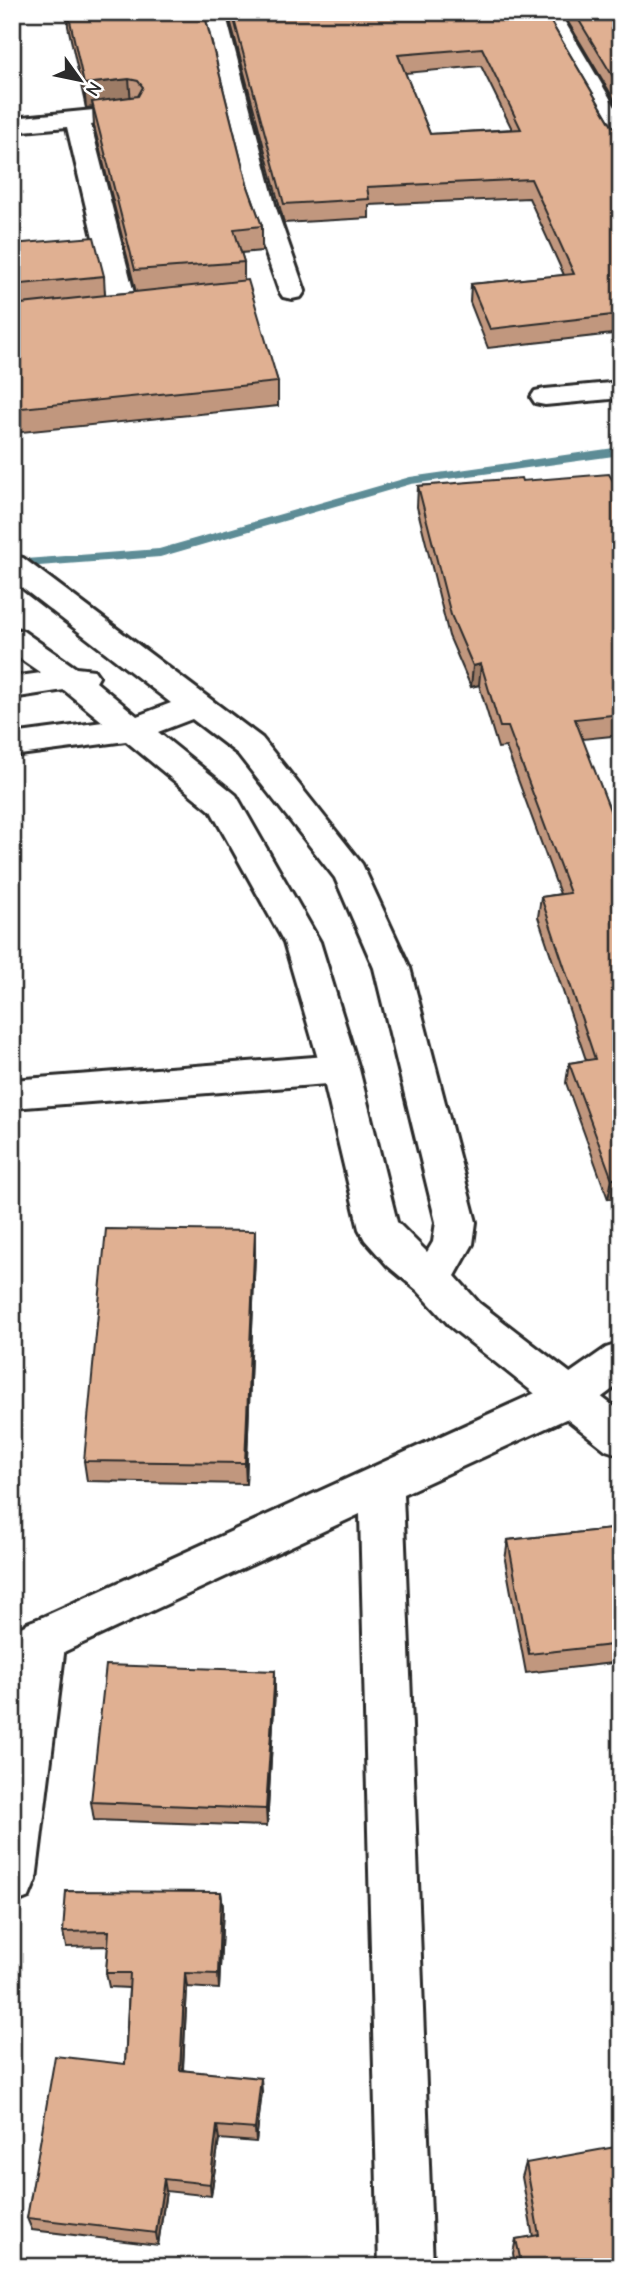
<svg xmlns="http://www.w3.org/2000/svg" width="633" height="2279" font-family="'Comic Neue',sans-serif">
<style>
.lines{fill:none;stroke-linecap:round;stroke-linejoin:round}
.stream{fill:#5d8c96;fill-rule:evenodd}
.minor-casing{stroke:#2b2b2b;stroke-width:6}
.tertiary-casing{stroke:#2b2b2b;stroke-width:6}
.secondary-casing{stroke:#2b2b2b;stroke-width:6}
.minor{fill:#fff;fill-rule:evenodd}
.tertiary{fill:#fff;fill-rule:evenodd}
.secondary{fill:#fff;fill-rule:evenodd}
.wall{fill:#c1977e;stroke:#2b2b2b;stroke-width:2;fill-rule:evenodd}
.shaded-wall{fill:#9d7b66;stroke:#2b2b2b;stroke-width:2}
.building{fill:#e0b092;stroke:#2b2b2b;stroke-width:2;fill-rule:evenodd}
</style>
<rect width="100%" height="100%" fill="#fff"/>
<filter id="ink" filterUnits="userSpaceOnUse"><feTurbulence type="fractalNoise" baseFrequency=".0143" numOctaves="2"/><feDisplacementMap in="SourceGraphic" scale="14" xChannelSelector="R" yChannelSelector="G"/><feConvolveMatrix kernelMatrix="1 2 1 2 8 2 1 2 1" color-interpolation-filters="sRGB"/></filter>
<g filter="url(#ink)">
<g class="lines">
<path class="stream" d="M 621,447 L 621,455 L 411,484 L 160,557 L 12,568 L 12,560 L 159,549 L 410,477 Z"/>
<defs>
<g id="minor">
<path d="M 202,12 L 225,12 L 276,208 L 305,291 L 301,297 L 292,299 L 283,297 L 279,291 L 250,208 Z"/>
<path d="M 536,12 L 559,12 L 621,117 L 621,145 L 612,143 L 609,138 Z"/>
<path d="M 104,109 L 113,111 L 116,116 L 113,121 L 91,125 L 138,309 L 134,315 L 124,317 L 114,315 L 110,309 L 67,127 L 12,132 L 12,118 Z"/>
<path d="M 621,382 L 621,398 L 545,405 L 535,403 L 531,397 L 535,391 L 545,389 Z"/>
<path d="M 340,1055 L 353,1059 L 359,1069 L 353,1079 L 340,1083 L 12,1108 L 12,1080 Z"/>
<path d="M 43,1617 L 59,1623 L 66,1638 L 36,1880 L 29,1897 L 12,1904 L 12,1698 L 20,1638 L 27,1623 Z"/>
</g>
<path id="tertiary" d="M 621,1343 L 621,1383 L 583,1411 L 403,1494 L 433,2267 L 379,2267 L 360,1514 L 12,1676 L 12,1631 L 553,1385 L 606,1348 Z"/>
<path id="secondary" d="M 12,556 L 23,558 L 262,738 L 362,864 L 410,968 L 476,1222 L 473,1244 L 455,1276 L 479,1303 L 621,1412 L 621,1455 L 606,1450 L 451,1327 L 418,1291 L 388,1266 L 365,1240 L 359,1229 L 321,1069 L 284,942 L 211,811 L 126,741 L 12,756 L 12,734 L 103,722 L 64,690 L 12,698 L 12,677 L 41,673 L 12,653 L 12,628 L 23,631 L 76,668 L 94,670 L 99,677 L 96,682 L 137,716 L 171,703 L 12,580 ZM 192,719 L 238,754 L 335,878 L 374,968 L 436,1222 L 433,1242 L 427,1252 L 397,1222 L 359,1069 L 320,942 L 236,795 L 158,732 Z"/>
</defs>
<use href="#minor" class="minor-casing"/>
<use href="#tertiary" class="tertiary-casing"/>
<use href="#secondary" class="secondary-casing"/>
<use href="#minor" class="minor"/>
<use href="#tertiary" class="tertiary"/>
<use href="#secondary" class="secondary"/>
</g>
<g class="wall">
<path d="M 67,12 L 204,12 L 247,184 L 262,226 L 262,251 L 241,253 L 244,262 L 244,281 L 278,382 L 278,406 L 12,433 L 12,244 L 104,276 L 105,295 L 136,292 L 94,126 L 93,107 L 86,108 L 68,26 Z"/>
<path d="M 228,12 L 545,12 L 612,126 L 621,128 L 621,333 L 488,348 L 470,302 L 471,284 L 564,275 L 529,198 L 369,205 L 369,218 L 284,223 ZM 481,66 L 512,129 L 430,134 L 405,73 Z"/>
<path d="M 562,12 L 621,12 L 621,111 Z"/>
<path d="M 522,481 L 621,495 L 621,735 L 582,739 L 621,839 L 621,1197 L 608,1199 L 566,1083 L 569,1063 L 586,1060 L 538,917 L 541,897 L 560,894 L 506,747 L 498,748 L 479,685 L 471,687 L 449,636 L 417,507 L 418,486 Z"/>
<path d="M 255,1231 L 255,1252 L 246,1484 L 87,1481 L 84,1461 Z"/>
<path d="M 621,1528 L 621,1662 L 526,1673 L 505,1560 L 508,1540 Z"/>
<path d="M 275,1671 L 275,1690 L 267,1826 L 94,1820 L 91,1802 Z"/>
<path d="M 221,1892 L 223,1907 L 219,1989 L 187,1987 L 183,2070 L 262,2091 L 256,2142 L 219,2139 L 211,2196 L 166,2191 L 158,2245 L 32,2230 L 27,2218 L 125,2064 L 129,1988 L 109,1987 L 106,1973 L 108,1946 L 66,1947 L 63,1932 Z"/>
<path d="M 526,2163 L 621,2267 L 515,2267 L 513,2253 L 516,2239 L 533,2237 L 522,2177 Z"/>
</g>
<g class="shaded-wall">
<path d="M 129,79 L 131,103 L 92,102 L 93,107 L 86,108 L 84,84 Z"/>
<path d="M 481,664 L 479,685 L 471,687 L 473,666 Z"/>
<path d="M 621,1178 L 621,1197 L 608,1199 L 612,1179 Z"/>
<path d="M 255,1231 L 255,1252 L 246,1484 L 245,1463 Z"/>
<path d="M 275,1671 L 275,1690 L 267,1826 L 266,1809 Z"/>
<path d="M 221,1892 L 223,1907 L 219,1989 L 218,1974 Z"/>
<path d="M 185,1973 L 187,1987 L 182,2083 L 180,2070 Z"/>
<path d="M 261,2078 L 262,2091 L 256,2142 L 255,2129 Z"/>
<path d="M 217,2126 L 219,2139 L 211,2196 L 210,2184 Z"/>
<path d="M 164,2179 L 166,2191 L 158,2245 L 156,2233 Z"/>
</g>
<g class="building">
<path d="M 68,12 L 204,12 L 247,184 L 262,226 L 234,229 L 244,262 L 135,270 L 92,102 L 138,96 L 143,87 L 138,81 L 129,79 L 84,84 Z"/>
<path d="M 232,12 L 545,12 L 612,126 L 621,128 L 621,314 L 490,329 L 471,284 L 574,274 L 531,179 L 367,187 L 369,199 L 284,204 ZM 482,48 L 521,129 L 430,134 L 398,55 Z"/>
<path d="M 574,12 L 621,12 L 621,90 Z"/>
<path d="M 94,237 L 104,276 L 12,285 L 12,244 Z"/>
<path d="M 248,280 L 278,382 L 12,409 L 12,305 Z"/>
<path d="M 609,474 L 621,495 L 621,714 L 575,719 L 621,839 L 621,1178 L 612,1179 L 569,1063 L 595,1059 L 541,897 L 570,893 L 508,727 L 500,727 L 481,664 L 473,666 L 451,615 L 418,486 L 521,478 L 522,481 Z"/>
<path d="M 106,1229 L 255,1231 L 245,1463 L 84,1461 Z"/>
<path d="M 621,1528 L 621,1644 L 529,1654 L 508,1540 Z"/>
<path d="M 106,1665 L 275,1671 L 266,1809 L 91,1802 Z"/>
<path d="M 66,1891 L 221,1892 L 218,1974 L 185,1973 L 180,2070 L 261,2078 L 255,2129 L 217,2126 L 210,2184 L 164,2179 L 156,2233 L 27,2218 L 55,2056 L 125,2064 L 130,1973 L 106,1973 L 109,1931 L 63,1932 Z"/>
<path d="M 621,2146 L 621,2267 L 522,2267 L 516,2239 L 539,2235 L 526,2163 Z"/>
</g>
</g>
<rect width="633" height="2279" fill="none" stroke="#fff" stroke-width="42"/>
<rect x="21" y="21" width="591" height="2237" fill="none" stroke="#2b2b2b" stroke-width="2.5" filter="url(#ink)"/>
<g transform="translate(80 80) rotate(123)" stroke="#ffffff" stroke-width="5" paint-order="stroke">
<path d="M0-5L12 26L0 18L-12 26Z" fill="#2b2b2b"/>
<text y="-10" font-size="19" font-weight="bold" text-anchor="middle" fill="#2b2b2b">N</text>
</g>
</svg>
